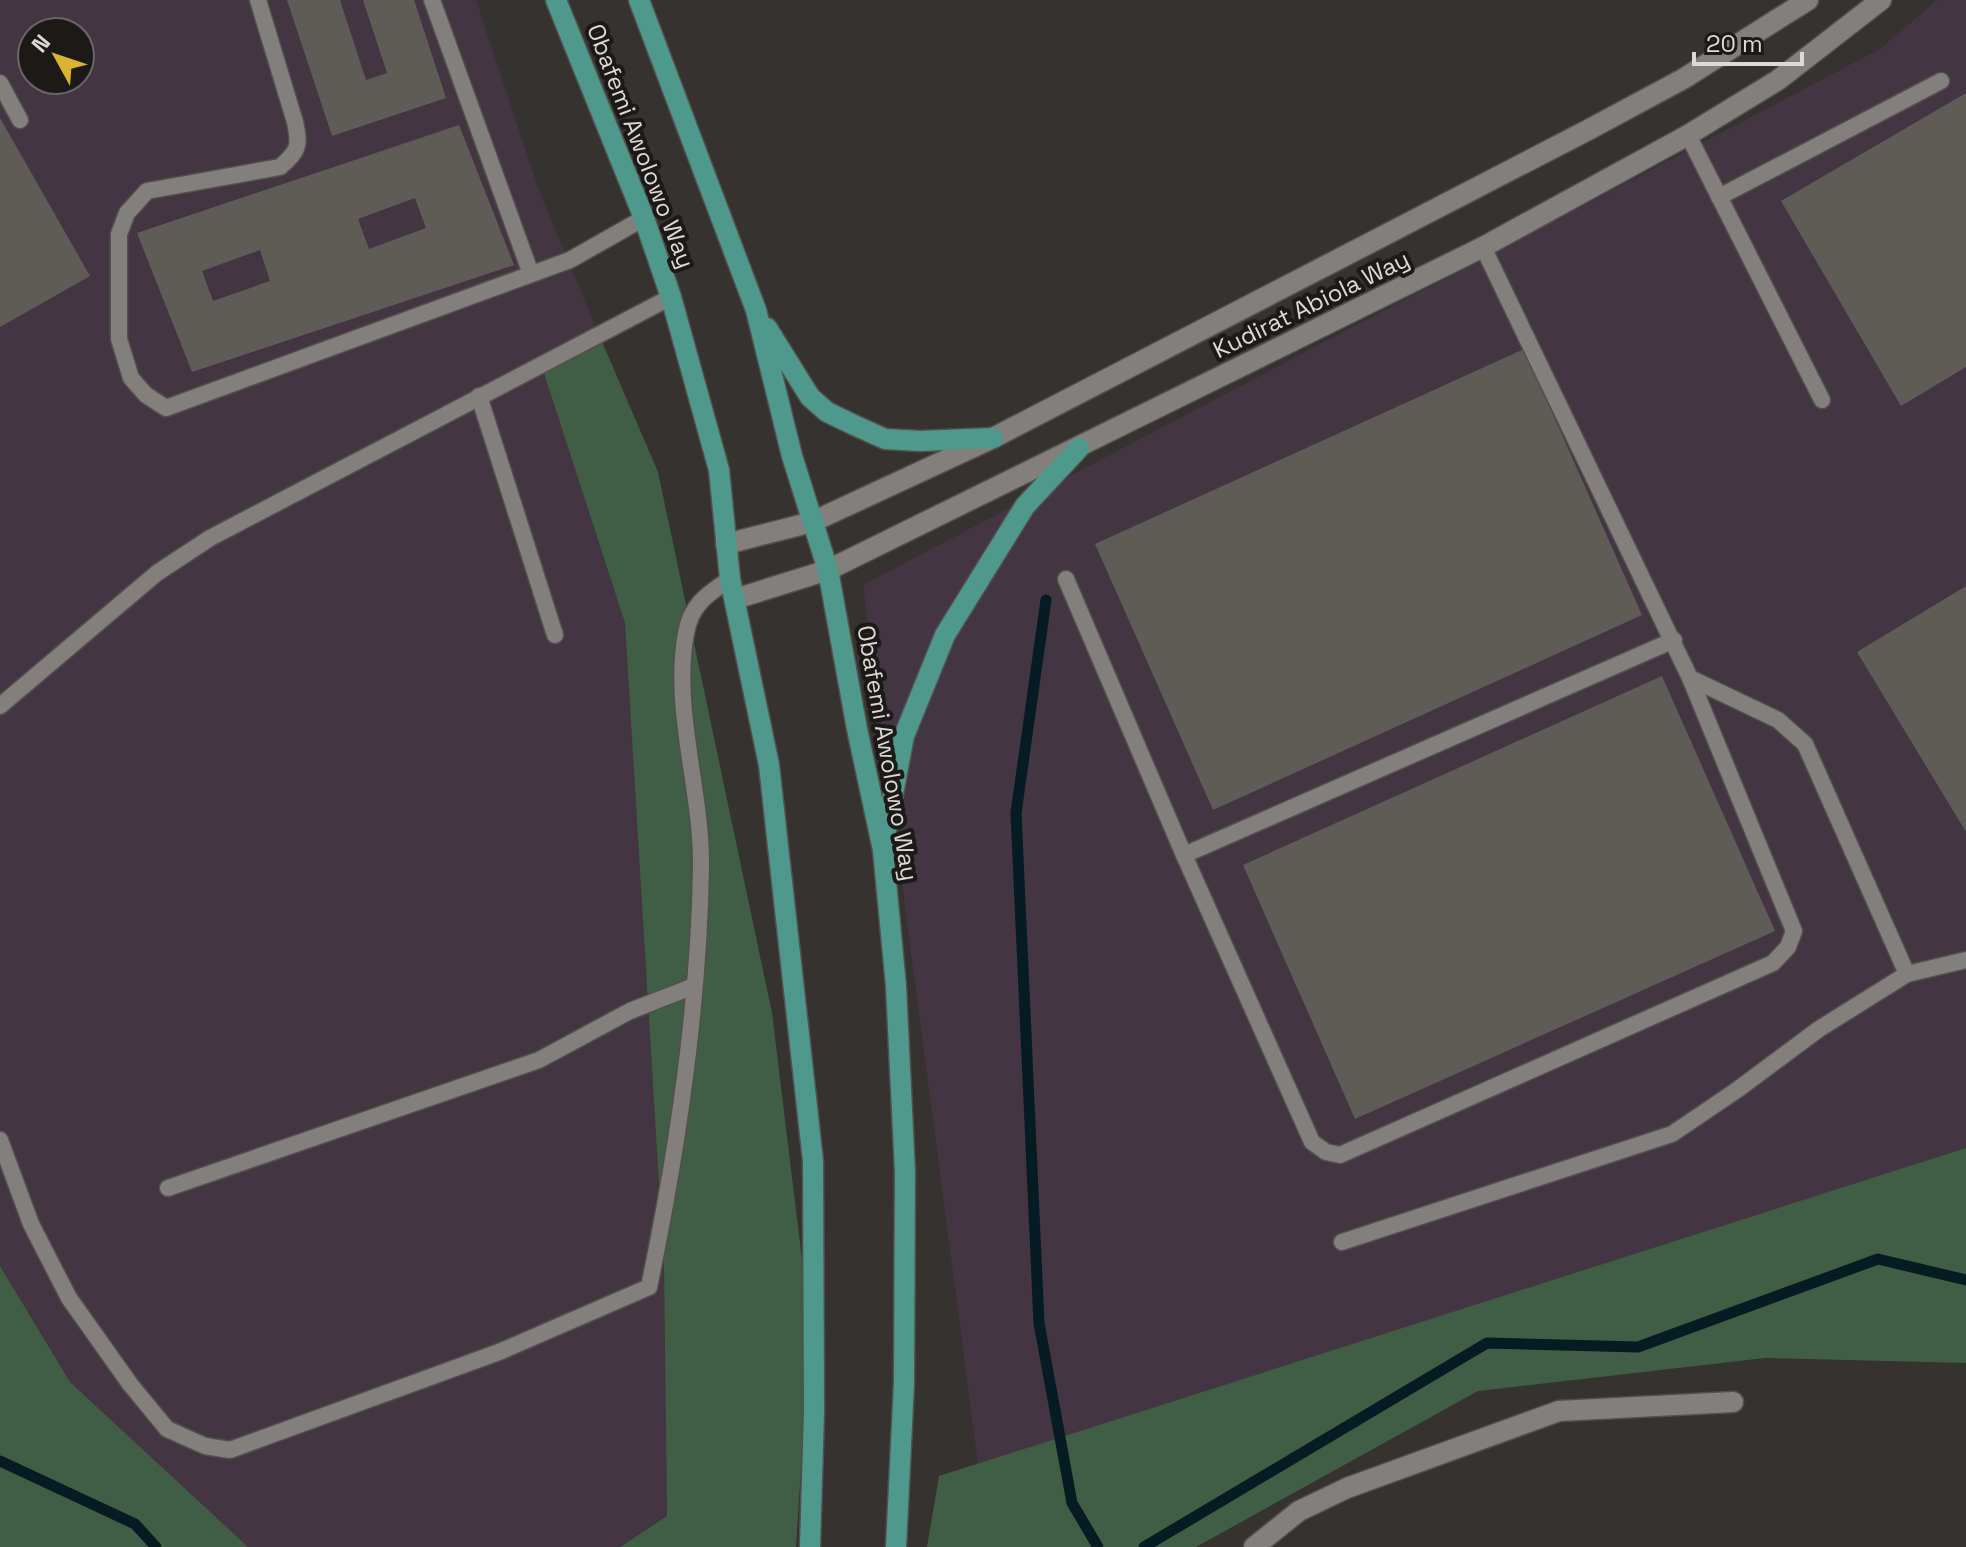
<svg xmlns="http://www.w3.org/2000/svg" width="1966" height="1547" font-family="'Space Grotesk',sans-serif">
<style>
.industrial{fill:#443542;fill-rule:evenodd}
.green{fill:#405e44}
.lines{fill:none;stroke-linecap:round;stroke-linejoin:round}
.stream{stroke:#051c23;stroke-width:11}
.building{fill:#5f5c58;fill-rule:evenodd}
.service-casing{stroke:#52504e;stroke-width:19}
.minor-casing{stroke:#52504e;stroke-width:23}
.secondary-casing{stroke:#52504e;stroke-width:23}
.primary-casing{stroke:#52504e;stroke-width:23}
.service{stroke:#837f7c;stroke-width:16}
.minor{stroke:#837f7c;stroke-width:20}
.secondary{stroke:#837f7c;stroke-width:20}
.primary{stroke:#4f998c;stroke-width:20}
.labels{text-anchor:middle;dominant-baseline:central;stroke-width:8;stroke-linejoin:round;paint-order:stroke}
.street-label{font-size:24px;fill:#dcdad8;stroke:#1c1a19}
</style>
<rect width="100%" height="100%" fill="#353230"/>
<g class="industrial">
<path d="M 0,0 L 476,0 L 537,185 L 597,330 L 540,361 L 625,623 L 664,1267 L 667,1516 L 620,1547 L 248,1547 L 70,1382 L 0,1266 ZM 32,32 L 80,32 L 80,80 L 32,80 Z"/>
<path d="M 1937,0 L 1966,0 L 1966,1148 L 978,1464 L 863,585 L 1880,49 Z"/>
</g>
<g class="green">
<path d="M 597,330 L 658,472 L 772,1013 L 810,1325 L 796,1547 L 620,1547 L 667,1516 L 664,1267 L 625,623 L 540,361 Z"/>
<path d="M 1966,1148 L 1966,1363 L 1765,1358 L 1478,1391 L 1196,1547 L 927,1547 L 939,1476 Z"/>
<path d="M 0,1266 L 70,1382 L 248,1547 L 0,1547 Z"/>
</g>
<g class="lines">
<g class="stream">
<path d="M 1046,600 L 1016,813 L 1039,1323 L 1072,1503 L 1098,1547"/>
<path d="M 0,1461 L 135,1524 L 156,1547"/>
<path d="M 1144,1547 L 1487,1343 L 1638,1347 L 1878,1259 L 1966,1280"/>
</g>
</g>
<g class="building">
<path d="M 287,0 L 340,0 L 366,80 L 387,73 L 363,0 L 414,0 L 446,98 L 332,136 Z"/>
<path d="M 1966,93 L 1966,367 L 1901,406 L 1781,201 Z"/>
<path d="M 0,118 L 90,276 L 0,327 Z"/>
<path d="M 459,125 L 514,265 L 192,372 L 137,233 ZM 415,198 L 426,228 L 369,249 L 358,219 ZM 260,250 L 270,281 L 213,301 L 202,271 Z"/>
<path d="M 1524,349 L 1642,615 L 1213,810 L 1095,544 Z"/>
<path d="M 1966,586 L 1966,832 L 1857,652 Z"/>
<path d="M 1662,676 L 1775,931 L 1355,1119 L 1243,865 Z"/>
</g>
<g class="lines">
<defs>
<g id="service">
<path d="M 258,0 L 295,122 C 300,146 299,151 280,167 L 147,191 L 127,213 L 119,234 L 119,339 L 131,378 L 146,395 L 166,408 L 570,260 L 644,218"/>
<path d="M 432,0 L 531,274"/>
<path d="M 0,83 L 20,120"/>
<path d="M 1688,135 L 1822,400"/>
<path d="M 1719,197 L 1941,81"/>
<path d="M 1483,247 L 1690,678 L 1778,720 L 1805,744 L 1907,974 L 1966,960"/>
<path d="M 479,396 L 555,635"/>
<path d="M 1066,579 L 1184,855 L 1674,640"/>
<path d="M 0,706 L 157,573 L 210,538 L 671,297"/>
<path d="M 1184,855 L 1312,1142 L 1326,1152 L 1340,1155 L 1773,963 L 1788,947 L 1794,931 L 1690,678"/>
<path d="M 0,1140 L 31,1224 L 69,1298 L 130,1384 L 167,1429 L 205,1446 L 230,1450 L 499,1352 L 649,1287 C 677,1153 699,1004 701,867 C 702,790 672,710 686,633 C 691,604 708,594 730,579"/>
<path d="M 168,1188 L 539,1060 L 630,1011 L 694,986"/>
<path d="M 1342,1242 L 1672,1134 L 1737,1090 L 1819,1029 L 1907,974"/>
</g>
<path id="minor" d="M 1254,1547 L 1299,1511 L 1347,1488 L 1559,1411 L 1733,1402"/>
<g id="secondary">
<path d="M 726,544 L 812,522 L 993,438 L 1588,130 L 1683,79 L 1808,0"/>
<path d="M 735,599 L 828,570 L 1483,247 L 1688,135 L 1778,80 L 1881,0"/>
</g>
<g id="primary">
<path d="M 556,0 L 644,218 L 671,297 L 719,470 L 730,579 L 769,765 L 813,1161 L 814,1412 L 810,1547"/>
<path d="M 639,0 L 756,310 L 792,456 L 828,570 L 857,729 L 883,850 L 896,986 L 905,1172 L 904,1383 L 896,1547"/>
<path d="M 767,328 L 810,397 L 827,412 L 854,425 L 885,439 L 920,441 L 993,438"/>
<path d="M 884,842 L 904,736 L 945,635 L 1025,506 L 1079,448"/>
</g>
</defs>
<use href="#service" class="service-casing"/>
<use href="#minor" class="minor-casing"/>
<use href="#secondary" class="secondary-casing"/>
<use href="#primary" class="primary-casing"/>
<use href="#service" class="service"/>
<use href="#minor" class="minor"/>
<use href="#secondary" class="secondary"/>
<use href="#primary" class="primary"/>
</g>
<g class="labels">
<g class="street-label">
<text transform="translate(641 146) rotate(69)">Obafemi Awolowo Way</text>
<text transform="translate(1311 304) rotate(-26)">Kudirat Abiola Way</text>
<text transform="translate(888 753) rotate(80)">Obafemi Awolowo Way</text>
</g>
</g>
<g transform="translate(56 56) rotate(310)"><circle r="38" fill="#1c1a19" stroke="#696765" stroke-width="2"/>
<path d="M0-6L14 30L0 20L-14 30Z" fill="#dab333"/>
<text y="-12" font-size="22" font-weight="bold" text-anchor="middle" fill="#dcdad8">N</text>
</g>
<path d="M1694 52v12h108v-12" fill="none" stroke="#dcdad8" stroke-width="4"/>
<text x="1706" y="52" font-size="24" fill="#dcdad8" stroke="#1c1a19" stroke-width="6" paint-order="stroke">20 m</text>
</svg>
